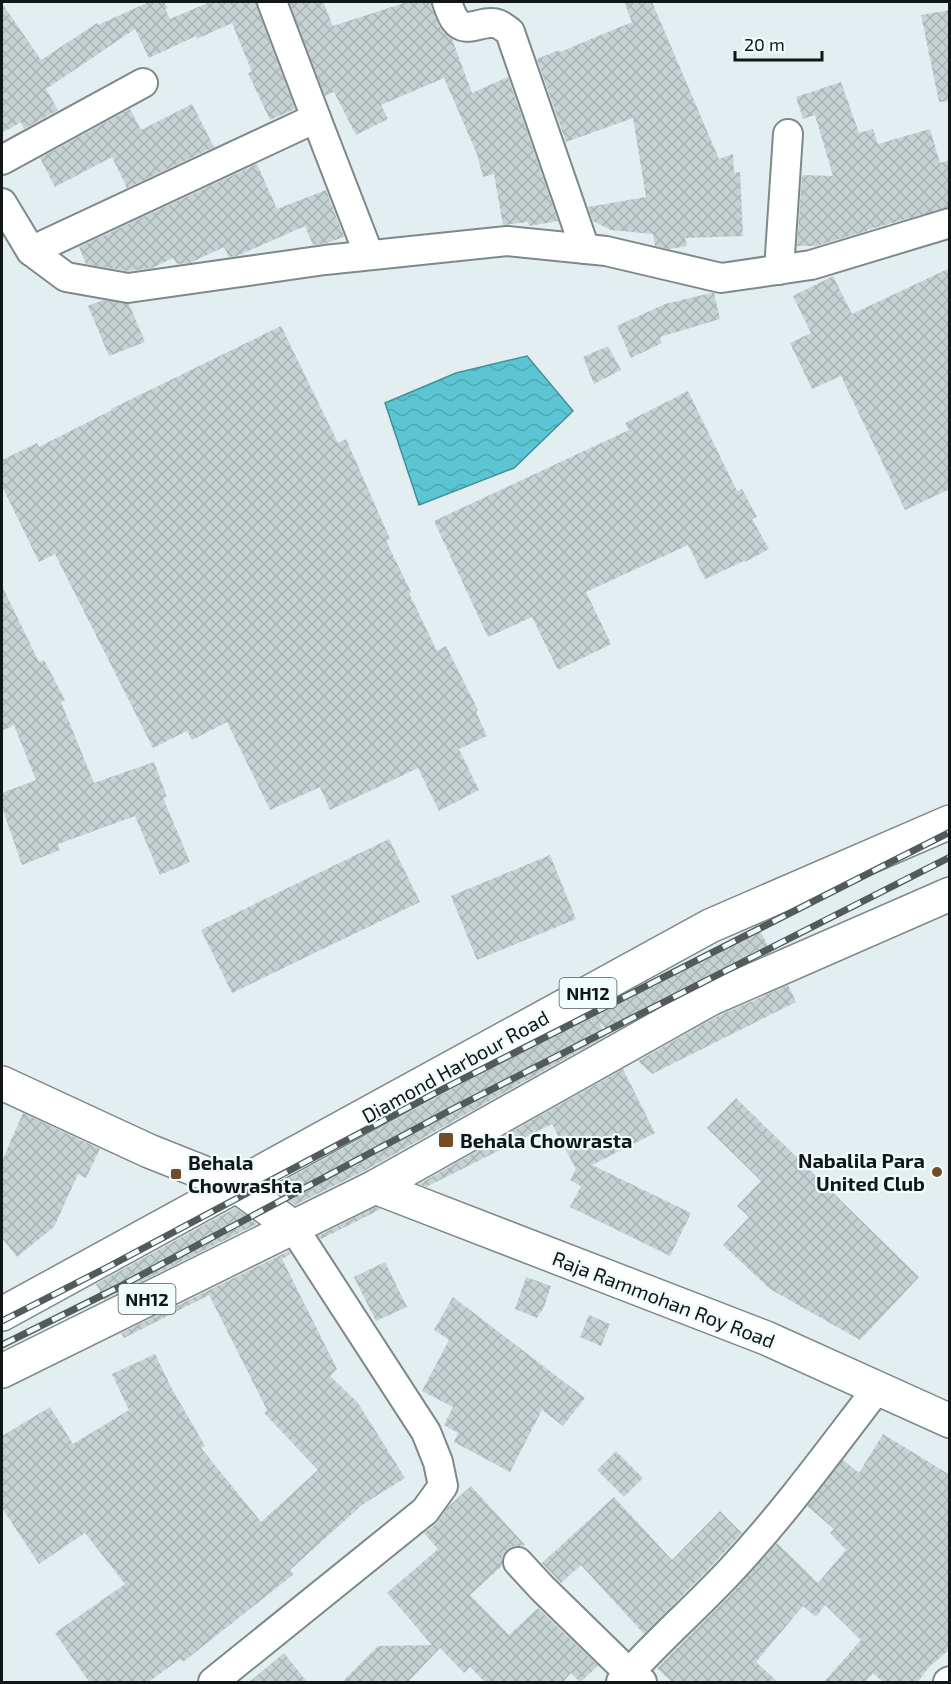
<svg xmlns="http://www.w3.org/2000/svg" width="951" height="1684" font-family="'Exo 2',sans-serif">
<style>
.water{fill:url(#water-waves);stroke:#45909a;stroke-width:1.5}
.building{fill:url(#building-cross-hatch)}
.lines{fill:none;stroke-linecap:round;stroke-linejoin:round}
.minor-casing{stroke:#7d898a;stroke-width:32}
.major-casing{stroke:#7d898a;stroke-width:36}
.highway-casing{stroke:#7d898a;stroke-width:36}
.minor{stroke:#fff;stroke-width:28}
.major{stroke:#fff;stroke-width:33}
.highway{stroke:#fff;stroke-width:33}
.rail-casing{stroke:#535a5a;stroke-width:7}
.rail{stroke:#effbfd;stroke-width:4.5;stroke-dasharray:14;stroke-linecap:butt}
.poi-dot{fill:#734c2a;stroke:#effbfd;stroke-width:2}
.labels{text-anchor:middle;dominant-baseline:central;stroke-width:4.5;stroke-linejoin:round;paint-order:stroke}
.shield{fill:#effbfd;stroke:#545b5b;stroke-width:1.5}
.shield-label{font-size:18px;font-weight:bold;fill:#111616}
.street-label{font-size:20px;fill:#111616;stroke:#effbfd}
.poi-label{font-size:20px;font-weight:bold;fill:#111616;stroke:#effbfd;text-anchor:start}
</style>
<defs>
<pattern id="water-waves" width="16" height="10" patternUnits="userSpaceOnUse" patternTransform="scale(1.5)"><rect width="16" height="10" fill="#5bc5d3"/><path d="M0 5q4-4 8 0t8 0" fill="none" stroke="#4ea8b4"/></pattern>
<pattern id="building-cross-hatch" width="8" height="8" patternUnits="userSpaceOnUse" patternTransform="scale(1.5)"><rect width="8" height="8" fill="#c5d1d3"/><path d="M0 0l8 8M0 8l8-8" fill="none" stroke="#a8b3b4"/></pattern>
</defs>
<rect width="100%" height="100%" fill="#e2eef0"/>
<path class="water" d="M 527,356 L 573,411 L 514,468 L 419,505 L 385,403 L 456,373 Z"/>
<g class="building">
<path d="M 149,2 L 164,2 L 168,8 L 165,9 L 170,19 L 210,2 L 256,2 L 257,8 L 295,109 L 270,120 L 248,73 L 252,72 L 232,23 L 197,39 L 196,36 L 149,58 L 135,29 L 46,89 L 58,110 L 24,129 L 21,122 L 2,133 L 2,3 L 41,60 L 97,23 L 98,25 Z"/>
<path d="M 289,2 L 323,2 L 333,26 L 407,2 L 431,2 L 432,8 L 439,26 L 452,39 L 472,93 L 508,77 L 558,221 L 529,226 L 528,222 L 503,225 L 494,174 L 483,177 L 477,154 L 444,78 L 381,105 L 388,119 L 356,135 L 334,92 L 325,96 Z"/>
<path d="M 624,2 L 652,2 L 719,159 L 733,154 L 734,173 L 740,172 L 743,236 L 685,238 L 687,246 L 669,249 L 655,246 L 653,234 L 611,230 L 593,221 L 588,207 L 646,197 L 633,118 L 566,142 L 537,59 L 559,50 L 560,52 L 632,22 Z"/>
<path d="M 950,10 L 950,101 L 939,102 L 921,15 Z"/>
<path d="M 841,82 L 859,133 L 873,129 L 878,144 L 930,129 L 940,163 L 950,160 L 950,207 L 867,230 L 867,231 L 816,246 L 797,246 L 802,175 L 833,176 L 815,115 L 803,119 L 796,97 Z"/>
<path d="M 192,104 L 214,147 L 127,188 L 112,157 L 55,187 L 40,158 L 130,109 L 141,130 Z"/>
<path d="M 257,164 L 277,209 L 326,190 L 344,237 L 327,243 L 313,245 L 305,226 L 237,256 L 229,257 L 224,247 L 190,263 L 177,264 L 173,258 L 152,268 L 128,271 L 86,264 L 79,247 Z"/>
<path d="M 950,268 L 950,489 L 905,510 L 841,376 L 812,389 L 790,343 L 811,333 L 793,296 L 833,276 L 852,314 Z"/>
<path d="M 711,293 L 714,293 L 720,319 L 660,337 L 662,343 L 631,358 L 617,326 L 665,304 Z"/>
<path d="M 103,300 L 129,304 L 145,342 L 109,356 L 88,306 Z"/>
<path d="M 281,326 L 338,443 L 346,439 L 390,539 L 386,541 L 411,592 L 409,593 L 437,651 L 446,646 L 478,710 L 476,712 L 487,736 L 459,749 L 479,790 L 439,811 L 418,768 L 330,810 L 320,787 L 270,810 L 227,722 L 192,740 L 187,731 L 153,748 L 55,554 L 39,562 L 2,486 L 2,460 L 37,443 L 39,447 L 112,410 L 111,409 Z"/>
<path d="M 608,346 L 621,370 L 594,384 L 583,357 Z"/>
<path d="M 688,391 L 737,491 L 742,489 L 757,517 L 752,519 L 769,549 L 745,562 L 744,561 L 705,579 L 688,545 L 586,592 L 611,644 L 558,670 L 532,617 L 488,637 L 434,521 L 629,430 L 625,423 Z"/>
<path d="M 2,586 L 39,662 L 44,660 L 65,700 L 61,702 L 94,783 L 154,762 L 167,797 L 163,798 L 190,862 L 160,875 L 135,816 L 58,844 L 60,850 L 22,865 L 2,807 L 2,793 L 36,780 L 14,725 L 2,731 Z"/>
<path d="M 389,839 L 420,902 L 232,993 L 201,930 Z"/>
<path d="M 550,855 L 576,919 L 477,960 L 451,896 Z"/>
<path d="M 760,931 L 771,952 L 701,983 L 610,1033 L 599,1022 L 606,1036 L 366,1170 L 295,1205 L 271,1188 L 541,1040 Z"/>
<path d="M 788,985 L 796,1002 L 652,1074 L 638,1061 L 718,1016 Z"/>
<path d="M 623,1069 L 655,1133 L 592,1165 L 691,1213 L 670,1256 L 570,1207 L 581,1186 L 570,1180 L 576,1169 L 552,1124 L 426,1187 L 419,1184 Z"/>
<path d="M 736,1098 L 919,1277 L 860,1340 L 770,1289 L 723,1245 L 749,1217 L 737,1206 L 761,1181 L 707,1128 Z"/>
<path d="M 23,1113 L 100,1149 L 86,1178 L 78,1174 L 54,1227 L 17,1257 L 2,1238 L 2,1161 Z"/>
<path d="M 376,1207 L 381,1209 L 321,1239 L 318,1236 Z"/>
<path d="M 235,1208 L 257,1224 L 104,1300 L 96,1284 Z"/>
<path d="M 289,1251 L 291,1254 L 282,1259 L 337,1369 L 330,1376 L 358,1403 L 405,1478 L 362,1505 L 290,1570 L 294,1574 L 183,1662 L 180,1659 L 147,1683 L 90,1683 L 55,1633 L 125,1584 L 85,1533 L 39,1564 L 2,1508 L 2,1436 L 50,1407 L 73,1444 L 129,1410 L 112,1374 L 155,1354 L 172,1389 L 205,1446 L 201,1448 L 261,1522 L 318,1470 L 264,1413 L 267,1410 L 209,1295 L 124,1338 L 121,1333 Z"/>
<path d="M 385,1262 L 407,1307 L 376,1321 L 354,1277 Z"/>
<path d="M 526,1277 L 551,1286 L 544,1307 L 537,1318 L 515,1309 Z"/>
<path d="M 453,1297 L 585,1398 L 563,1426 L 542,1410 L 510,1472 L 454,1442 L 458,1433 L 444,1425 L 453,1407 L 422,1391 L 449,1340 L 434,1330 Z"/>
<path d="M 589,1315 L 610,1324 L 601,1346 L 580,1337 Z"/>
<path d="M 883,1434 L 950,1475 L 950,1649 L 929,1667 L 917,1683 L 884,1683 L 873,1673 L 864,1683 L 823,1683 L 861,1640 L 825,1605 L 816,1617 L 803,1606 L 756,1662 L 779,1683 L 673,1683 L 657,1668 L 731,1594 L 777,1543 L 818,1583 L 846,1550 L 830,1533 L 834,1529 L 807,1506 L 843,1460 L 859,1473 Z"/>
<path d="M 616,1451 L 643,1478 L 624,1497 L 597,1470 Z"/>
<path d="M 471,1486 L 525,1545 L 523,1546 L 514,1546 L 507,1550 L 502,1557 L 502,1566 L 470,1595 L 509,1635 L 538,1608 L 598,1666 L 580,1682 L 571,1673 L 562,1683 L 486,1683 L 470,1667 L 464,1673 L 440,1648 L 407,1683 L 341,1683 L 378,1646 L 432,1645 L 387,1593 L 438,1549 L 424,1533 L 436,1524 L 448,1507 Z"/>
<path d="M 614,1497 L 672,1560 L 720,1511 L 742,1533 L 707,1571 L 644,1634 L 581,1565 L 561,1583 L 542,1563 Z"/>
<path d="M 284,1653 L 308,1683 L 248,1683 Z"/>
</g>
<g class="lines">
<defs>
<g id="minor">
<path d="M 447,2 C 449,7 451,15 455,20 C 465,34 479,22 492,23 C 499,23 505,28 510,32 L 585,249"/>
<path d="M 316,118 L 369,255"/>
<path d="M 2,160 L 143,83"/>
<path d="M 2,203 L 31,251 L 66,277 L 128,288 L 325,260 L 507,241 L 606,251 L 721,278 L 811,265 L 950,223"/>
<path d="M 31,251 L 316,118 L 272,2"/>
<path d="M 779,270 L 788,134"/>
<path d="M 518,1562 L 542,1588 L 629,1673 L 642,1682"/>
<path d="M 213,1682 L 425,1511 L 443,1486 L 438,1462 L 426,1432 L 293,1227"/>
<path d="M 621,1682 C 656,1642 697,1607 733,1568 C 785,1512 830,1450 877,1389"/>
<path d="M 948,1682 L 950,1681"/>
</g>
<g id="major">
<path d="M 2,1083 L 149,1151 L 237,1186 L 293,1227"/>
<path d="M 375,1187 L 766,1338 L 950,1421"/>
</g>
<g id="highway">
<path d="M 2,1314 L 710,926 L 950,822"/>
<path d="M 2,1371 L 375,1187 L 710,999 L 950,894"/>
</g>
</defs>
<use href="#minor" class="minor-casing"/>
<use href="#major" class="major-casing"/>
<use href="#highway" class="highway-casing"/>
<use href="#minor" class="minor"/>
<use href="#major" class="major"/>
<use href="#highway" class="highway"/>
<defs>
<g id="rail">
<path d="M 2,1321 L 106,1268 L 439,1091 L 950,832"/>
<path d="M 2,1345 L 117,1288 L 449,1111 L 950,857"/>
</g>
</defs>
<use href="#rail" class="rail-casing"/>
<use href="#rail" class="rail"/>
</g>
<g class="poi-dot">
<rect x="438" y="1132" width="16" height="16" rx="3"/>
<circle cx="937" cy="1172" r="6"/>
<rect x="170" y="1168" width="12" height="12" rx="3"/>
</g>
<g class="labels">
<g class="shield">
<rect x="559.5" y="978" width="57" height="30" rx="4.5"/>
<rect x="118.5" y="1284" width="57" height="30" rx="4.5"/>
</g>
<g class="shield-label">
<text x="588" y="993">NH12</text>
<text x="147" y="1299">NH12</text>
</g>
<g class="street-label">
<text transform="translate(455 1066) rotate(-29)">Diamond Harbour Road</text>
<text transform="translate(664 1299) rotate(21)">Raja Rammohan Roy Road</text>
</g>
<g class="poi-label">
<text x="460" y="1140">Behala Chowrasta</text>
<text x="925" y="1160" text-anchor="end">Nabalila Para<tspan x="925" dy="23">United Club</tspan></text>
<text x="188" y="1162">Behala<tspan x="188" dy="23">Chowrashta</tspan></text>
</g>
</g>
<rect width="951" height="1684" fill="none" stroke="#111616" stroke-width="6"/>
<path d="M735 51v9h87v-9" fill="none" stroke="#111616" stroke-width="3"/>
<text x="744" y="51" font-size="18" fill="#111616" stroke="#effbfd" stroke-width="4.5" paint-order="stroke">20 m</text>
</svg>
